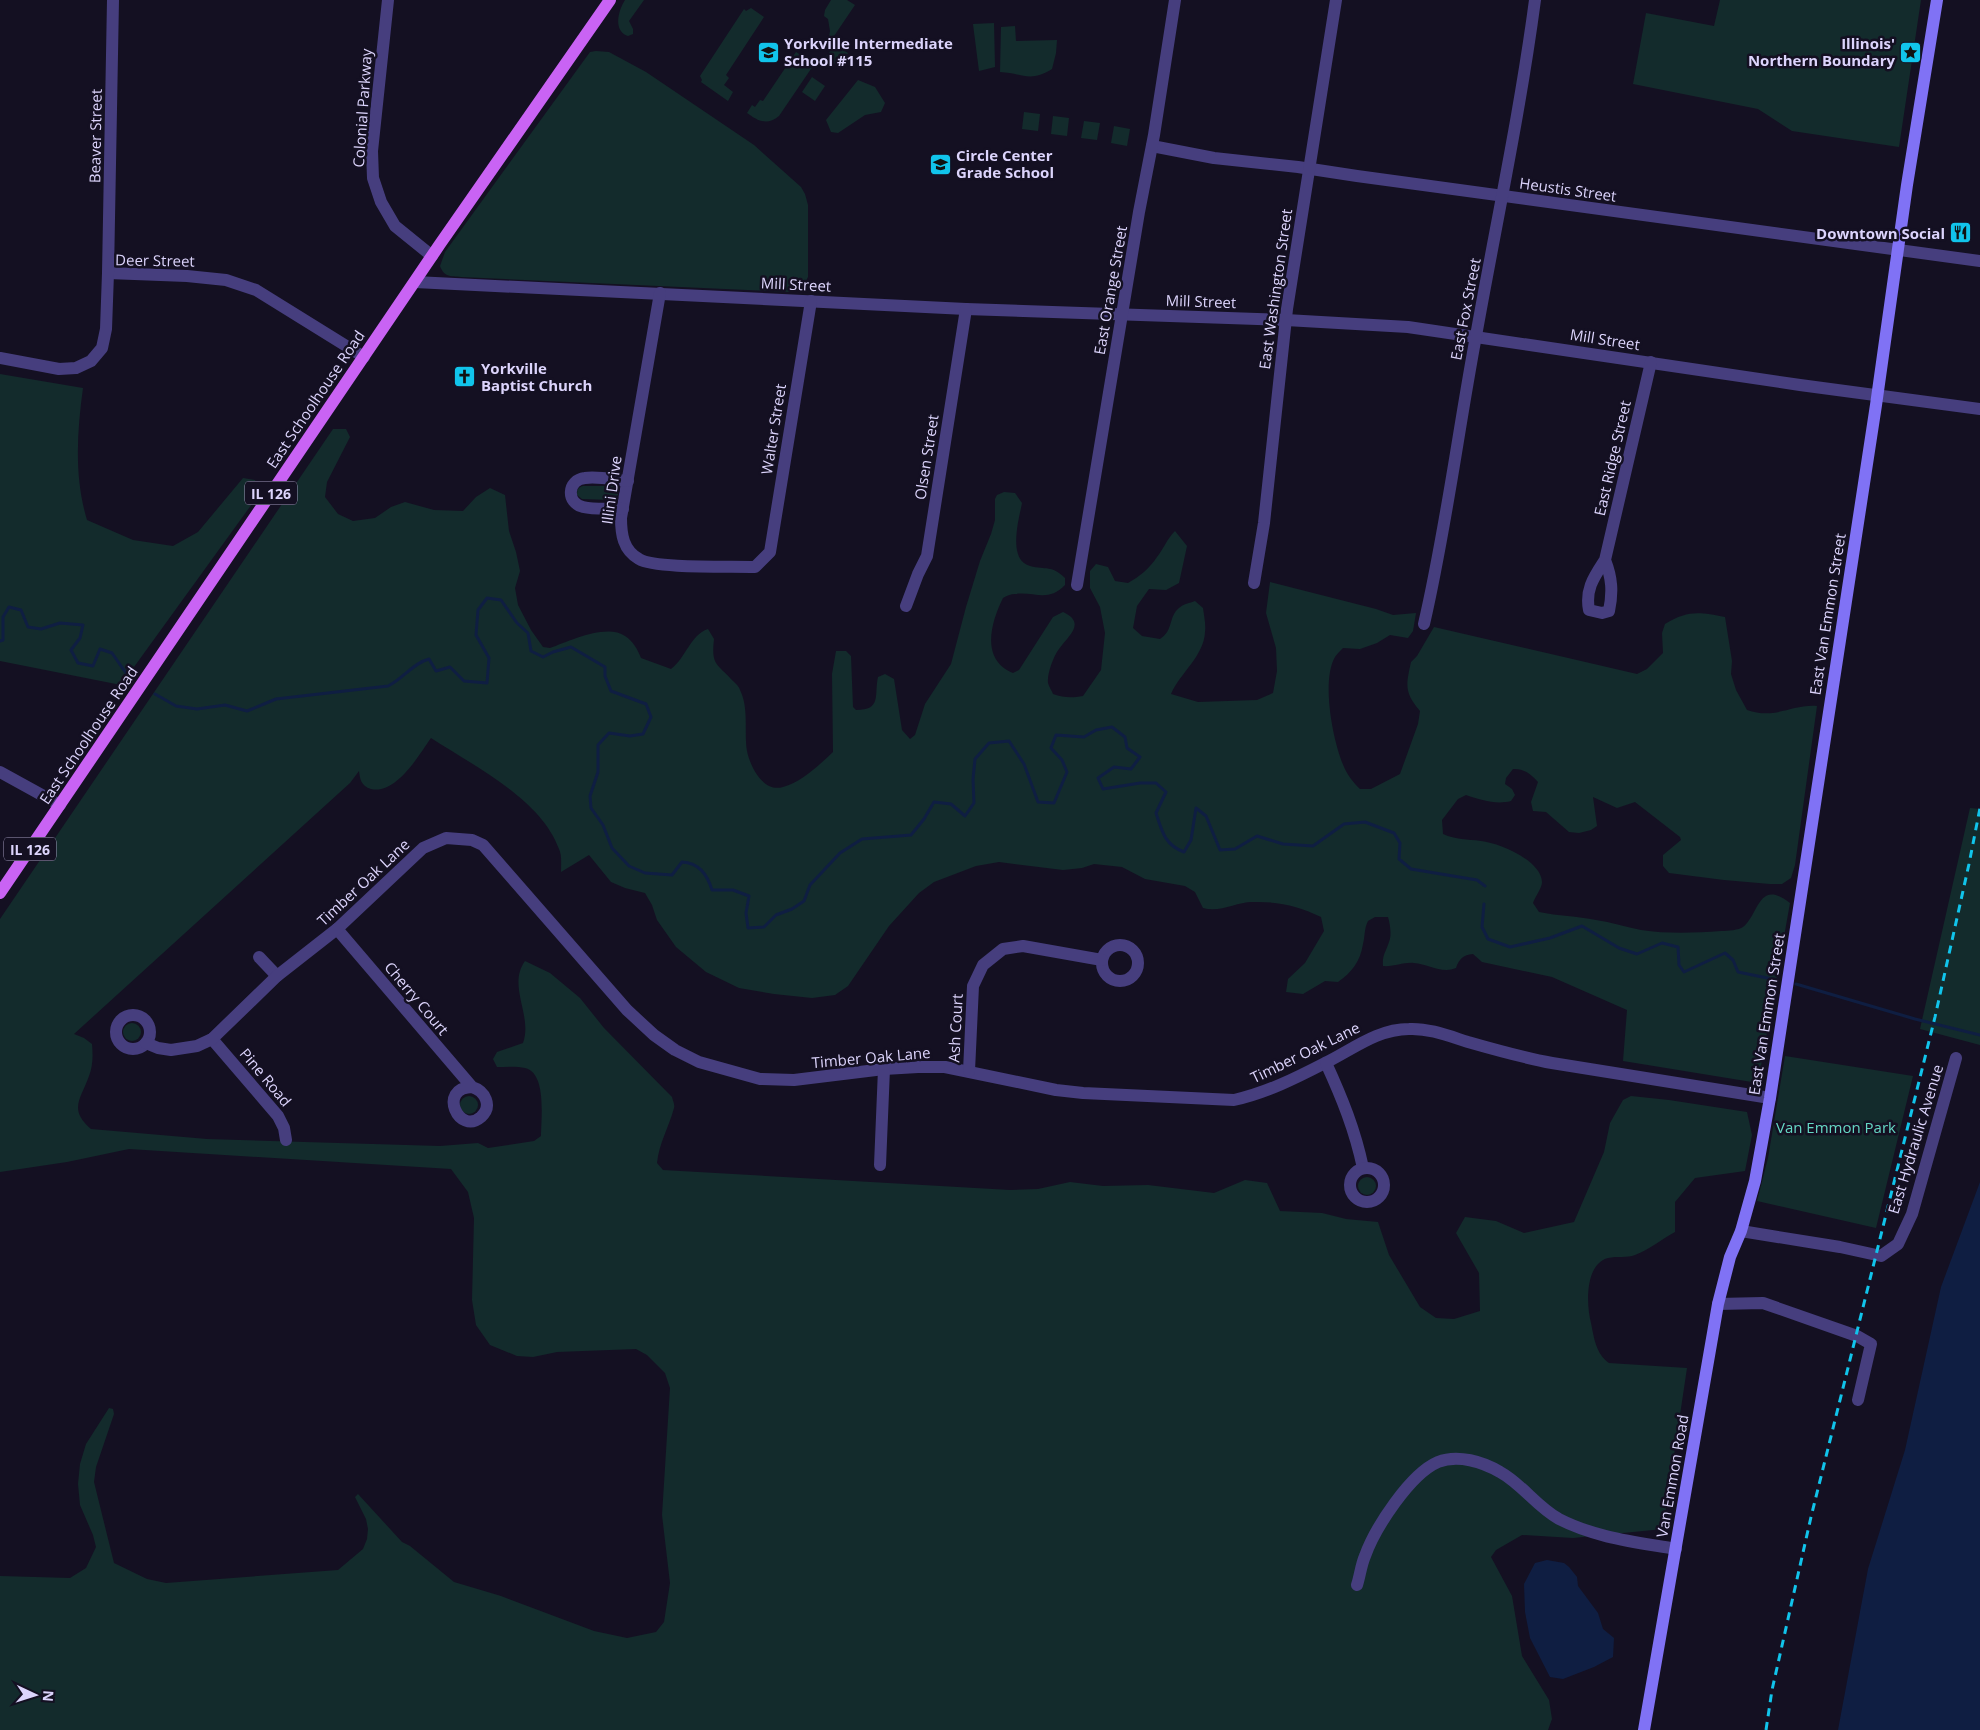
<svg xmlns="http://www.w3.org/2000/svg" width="1980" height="1730" font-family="'Open Sans',sans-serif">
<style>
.green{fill:#132b2c}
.water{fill:#0f1e42}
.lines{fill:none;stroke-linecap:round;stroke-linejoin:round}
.stream{stroke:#0f1e42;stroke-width:3}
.street{stroke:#463e7e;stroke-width:12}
.secondary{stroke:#8072f5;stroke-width:12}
.primary{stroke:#c963f4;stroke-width:12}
.rail{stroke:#11c4eb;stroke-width:3;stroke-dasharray:8 6;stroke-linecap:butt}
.labels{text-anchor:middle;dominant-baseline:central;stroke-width:5;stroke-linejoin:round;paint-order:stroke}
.shield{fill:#141022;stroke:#a099bb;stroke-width:1}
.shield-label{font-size:14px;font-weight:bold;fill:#dcd4fc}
.poi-label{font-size:15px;font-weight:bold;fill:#dcd4fc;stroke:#141022;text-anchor:start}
.street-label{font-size:15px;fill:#dcd4fc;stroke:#141022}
.park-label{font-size:15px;fill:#65d7c4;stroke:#141022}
</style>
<rect width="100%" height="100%" fill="#141022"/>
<g class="green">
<path d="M 625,0 L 644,0 L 629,21 L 633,29 L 633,34 L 628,36 C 613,31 618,11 625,0 Z"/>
<path d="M 831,0 L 847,0 L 855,5 L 832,39 L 829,37 L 830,31 L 828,19 L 824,16 L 825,10 Z"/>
<path d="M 1720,0 L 1921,0 L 1899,147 L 1792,131 L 1758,109 L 1633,84 L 1646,13 L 1714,26 Z"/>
<path d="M 751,8 L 764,17 L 726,75 L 729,78 L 724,85 L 733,92 L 728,101 L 701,82 L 702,80 L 700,76 L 744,9 L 746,11 Z"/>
<path d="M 994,23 L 995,67 L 979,71 L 973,24 Z"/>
<path d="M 1015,26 L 1016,41 L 1057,40 L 1056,53 L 1052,69 C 1030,83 1022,73 1000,72 L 1001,27 Z"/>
<path d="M 835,44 L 848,53 L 839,67 L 825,58 Z"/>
<path d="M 596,51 L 609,52 L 646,72 L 754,145 L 801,187 L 805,194 L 808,205 L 808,277 L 801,290 L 791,292 L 461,277 C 450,276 444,277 440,266 L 445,252 L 590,52 Z"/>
<path d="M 796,52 L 807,59 L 810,59 L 812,56 L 817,60 L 779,116 C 767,126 758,121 747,113 L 752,105 L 755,107 L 760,100 L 763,101 Z"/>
<path d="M 812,77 L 825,86 L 815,101 L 802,92 Z"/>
<path d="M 858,80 L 875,87 L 885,103 L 881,112 L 865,115 L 838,133 L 831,132 L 826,120 Z"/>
<path d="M 1024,112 L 1040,114 L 1038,131 L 1022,129 Z"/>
<path d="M 1053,116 L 1069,118 L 1067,136 L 1051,134 Z"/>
<path d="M 1084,121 L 1100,123 L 1097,140 L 1081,138 Z"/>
<path d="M 1114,126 L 1130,129 L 1127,146 L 1111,143 Z"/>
<path d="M 0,374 L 83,388 C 77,432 74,477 87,520 L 133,540 L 173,546 L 198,532 L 243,478 L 255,480 L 259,490 L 257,497 L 121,685 L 0,661 Z"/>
<path d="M 333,429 L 346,429 L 350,437 L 327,482 L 325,497 L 338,514 L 353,521 L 375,518 L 391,507 L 405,502 L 434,510 L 463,511 L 476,497 L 490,488 L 505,495 L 509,531 L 516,552 L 520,571 L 515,588 L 518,605 L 531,630 L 543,647 L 550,648 C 569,641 607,623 625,636 C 633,641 638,650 641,658 L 671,669 C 686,658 690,635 708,629 L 714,639 C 711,666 717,663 733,681 C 735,683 739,686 740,690 C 749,708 744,731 747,751 C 750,766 763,793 783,787 C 802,782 819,765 833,752 L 832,674 L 836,651 L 846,651 L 851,656 L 853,707 L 856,710 C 882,710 874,695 878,677 L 885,674 L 894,679 L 902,730 L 910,739 L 915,735 L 925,704 L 951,664 L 966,607 L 980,561 L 991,534 L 995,520 L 995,499 L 997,495 L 1004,492 L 1015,493 L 1022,503 C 1019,519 1007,560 1030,566 C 1046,570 1052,565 1065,578 L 1065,585 C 1048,603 1034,591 1015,594 C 1011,594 1006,596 1003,598 C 991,622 980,660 1013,673 L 1019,670 L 1053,617 L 1063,612 C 1087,623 1068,636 1059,649 C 1053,657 1047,674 1048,683 C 1049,687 1052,691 1053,694 C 1064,698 1072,698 1083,696 L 1101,670 L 1105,633 L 1100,607 L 1090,588 L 1090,571 L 1096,564 L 1108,567 L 1115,581 L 1128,583 C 1139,577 1150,568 1157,557 C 1164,548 1167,539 1175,531 L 1187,546 L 1179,583 L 1166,590 L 1149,589 L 1137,606 L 1133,628 L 1142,636 L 1160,639 C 1174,630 1168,617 1179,608 C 1183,604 1190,603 1195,601 L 1203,608 C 1204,616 1206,624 1205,632 C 1204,656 1180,673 1171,694 L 1198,702 L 1257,700 L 1273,693 L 1277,671 L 1276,648 L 1266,613 L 1270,582 L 1376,609 L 1393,615 L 1416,613 L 1413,631 L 1408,638 L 1390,635 L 1377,643 L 1360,649 L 1343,648 C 1340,651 1337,654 1335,657 C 1321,681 1333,742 1344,767 C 1348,776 1353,782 1360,789 L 1371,789 L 1400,774 L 1418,724 L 1420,711 C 1404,692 1406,685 1411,662 L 1417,656 L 1434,627 L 1637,674 L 1647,669 L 1663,653 L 1662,633 L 1665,624 C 1688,610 1699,612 1725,617 L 1732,661 L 1731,674 L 1736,690 L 1747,710 C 1775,720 1792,704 1817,706 L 1795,865 L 1791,878 L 1782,884 L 1770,884 L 1724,880 L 1669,873 L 1663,866 L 1663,855 L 1681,840 L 1680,837 L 1635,802 L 1617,808 L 1593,797 L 1597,826 L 1591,830 L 1579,833 L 1569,832 L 1546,812 L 1533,811 L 1531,802 L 1538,782 C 1531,774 1523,768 1513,769 L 1506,778 L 1505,784 L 1512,789 L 1515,795 L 1511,801 C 1496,805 1481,800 1466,795 L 1458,799 L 1442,820 L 1443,834 C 1456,840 1467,839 1481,841 C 1499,843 1541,860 1542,882 C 1542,888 1535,897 1533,903 L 1539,912 C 1558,916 1577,916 1596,920 C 1611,922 1626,927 1641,930 C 1667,934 1695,933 1721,931 C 1728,931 1739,930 1743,927 C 1759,915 1758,878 1790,903 L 1758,1083 L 1623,1061 L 1627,1010 L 1552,977 L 1482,962 L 1473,954 C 1463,955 1459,959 1456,968 C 1442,974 1428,964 1414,963 C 1403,962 1394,967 1383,966 C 1382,955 1386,952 1389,942 C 1392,935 1390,924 1388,917 L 1375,917 L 1368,921 C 1364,929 1365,936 1363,944 C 1360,962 1352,972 1338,982 L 1325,981 L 1303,994 L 1286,992 L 1288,979 L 1305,963 L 1324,931 L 1321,917 C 1299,906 1276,901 1252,902 C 1236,902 1220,913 1203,908 L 1195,892 L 1185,886 L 1145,879 L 1122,867 L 1094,864 L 1082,868 L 1063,870 L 999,862 L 976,866 L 934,882 L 919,893 L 889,926 L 848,986 L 835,995 L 812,998 L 774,994 L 739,988 L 706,972 L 676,947 L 657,920 L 652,905 L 645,893 L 625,888 L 611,882 L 589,855 L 561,872 C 561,864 562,855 559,849 C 541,799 474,766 431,738 C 419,755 396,795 371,789 C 361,786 360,779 359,771 L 350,783 L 74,1034 L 84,1038 L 92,1044 C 93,1055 93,1066 89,1076 C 81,1099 68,1109 91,1129 L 207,1139 L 440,1146 L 478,1143 L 488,1148 L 534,1141 L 541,1136 C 541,1119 547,1073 525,1068 C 517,1066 506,1067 497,1067 L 493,1059 L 497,1052 L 523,1043 C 533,1016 507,986 525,961 L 550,973 L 580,998 L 604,1028 L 672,1097 C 673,1101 675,1105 674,1108 C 669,1127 659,1143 657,1163 L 663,1170 L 1010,1190 L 1038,1189 L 1070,1182 L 1103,1186 L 1148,1185 L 1214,1193 L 1245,1180 L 1267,1183 L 1280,1211 L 1322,1213 L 1346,1219 L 1378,1222 L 1389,1255 L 1420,1307 L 1436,1318 L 1454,1319 L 1480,1311 L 1479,1273 L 1456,1233 L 1465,1217 L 1496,1221 L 1524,1233 L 1574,1222 L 1604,1152 L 1610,1123 L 1623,1100 L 1631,1096 L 1669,1100 L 1747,1112 L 1752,1135 L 1745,1171 L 1695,1178 L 1675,1202 L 1675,1232 C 1662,1239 1649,1250 1635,1255 C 1627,1258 1617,1256 1608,1258 C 1585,1264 1586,1304 1591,1323 C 1594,1338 1596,1354 1609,1363 L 1687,1368 L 1663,1529 L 1573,1538 L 1522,1535 L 1496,1550 L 1491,1557 L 1512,1596 L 1522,1656 L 1549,1700 L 1552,1719 L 1548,1730 L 0,1730 L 0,1576 L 70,1578 L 86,1568 L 96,1547 L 93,1535 L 80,1505 L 78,1484 L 80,1464 L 86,1444 L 109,1408 L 113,1409 L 114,1414 L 96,1467 L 94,1482 L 114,1563 L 147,1579 L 166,1583 L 338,1570 L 363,1549 L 367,1539 L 368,1529 L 366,1519 L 355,1497 L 358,1494 L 402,1542 L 410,1546 L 454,1582 L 501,1596 L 594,1631 L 627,1638 L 656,1632 L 664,1622 L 670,1583 L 662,1515 L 670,1388 L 665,1373 L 647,1355 L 636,1349 L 557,1352 L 533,1357 L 517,1356 L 490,1345 L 476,1325 L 472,1300 L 474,1218 L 468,1192 L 451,1169 L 129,1149 L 67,1162 L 0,1172 L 0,919 Z"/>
<path d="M 583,486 L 613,486 L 617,489 L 618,495 L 612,500 L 582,499 L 577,495 C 577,490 578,487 583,486 Z"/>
<path d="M 1970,808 L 1980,809 L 1980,1045 L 1920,1029 Z"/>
<circle cx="132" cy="1032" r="9"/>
<path d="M 1785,1056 L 1913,1076 L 1876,1228 L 1757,1201 L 1768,1158 Z"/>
<circle cx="469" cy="1105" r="9"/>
<circle cx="1367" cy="1186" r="9"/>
</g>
<g class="water">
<path d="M 1980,1182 L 1980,1730 L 1838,1730 L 1868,1569 L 1905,1450 L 1941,1287 Z"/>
<path d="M 1547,1560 L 1564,1563 L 1569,1567 L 1577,1577 L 1578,1586 L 1598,1613 L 1603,1629 L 1614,1638 L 1613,1657 L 1594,1667 L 1563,1679 L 1550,1677 L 1530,1638 L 1525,1612 L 1524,1584 L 1535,1563 Z"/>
</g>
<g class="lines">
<g class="stream">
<path d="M 0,641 L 3,640 L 3,617 L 9,607 L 21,610 L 28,627 L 41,629 L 60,623 L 83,625 L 80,638 L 71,650 L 78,663 L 93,666 L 100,649 L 112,653 L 128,676"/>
<path d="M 155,694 L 176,706 L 197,709 L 225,705 L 247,711 L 276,699 L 388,686 C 403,679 413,663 429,659 L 436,671 L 450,667 L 464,681 L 487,683 L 489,658 L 476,635 L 478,610 L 487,598 L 501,600 L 517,623 L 528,633 L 531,651 L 543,657 L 553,652 L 571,647 L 605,667 L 605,676 L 611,691 L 646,704 L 651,717 L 643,734 L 630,736 L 609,733 L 598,745 L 598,772 L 590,796 L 591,808 L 603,825 L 612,848 L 629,866 L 645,873 L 672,875 L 682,862 C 699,863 707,874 712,890 L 733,890 L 749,896 L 746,913 L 748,928 L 764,927 L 776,915 L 792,909 L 804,901 L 810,885 L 840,853 L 862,839 L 911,835 L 924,819 L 934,802 L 951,804 L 965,816 L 974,803 L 973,779 L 975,759 L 989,743 L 1009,741 L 1024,764 L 1038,802 L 1054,803 L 1067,772 L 1062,760 L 1051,748 L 1056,735 L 1084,737 L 1096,730 L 1112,727 L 1125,737 L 1127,748 L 1140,757 L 1131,769 L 1114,767 L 1098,778 L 1103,789 L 1140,783 L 1156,783 L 1166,792 L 1156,813 C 1162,832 1165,845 1184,852 L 1191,840 L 1196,808 L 1206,816 L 1220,850 L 1235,849 L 1257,836 L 1283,844 L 1313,846 L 1344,824 L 1365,822 L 1394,833 L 1400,843 L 1399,859 L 1411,869 L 1477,880 L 1485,886"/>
<path d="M 1484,904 L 1482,927 L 1488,939 L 1510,947 L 1550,938 L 1582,926 L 1619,948 L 1637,954 L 1662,943 L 1678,947 L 1679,965 L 1684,972 L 1725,953 L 1733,960 L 1738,972 L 1777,980"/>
<path d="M 1796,984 L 1915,1019 L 1980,1035"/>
</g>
<g class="street">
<path d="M 388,0 L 372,151 L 373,178 L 381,202 L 395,226 L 432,256"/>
<path d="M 1152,146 L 1214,158 L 1298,167 L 1357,176 L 1980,261"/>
<path d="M 108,273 L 187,276 L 226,280 L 256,290 L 364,357"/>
<path d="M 415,282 L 966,309 L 1286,320 L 1408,327 L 1800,385 L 1980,409"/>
<path d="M 660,293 L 621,518 C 621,534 623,550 639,559 C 655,569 732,566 755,567 L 770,552 L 811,301"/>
<path d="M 0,358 L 59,369 L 76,368 L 91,361 L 102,348 L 106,329 L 108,273 L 113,0"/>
<path d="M 623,509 C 610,508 596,510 583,507 C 566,503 567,480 585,478 C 598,476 615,480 628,481"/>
<path d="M 1605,560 C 1612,578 1613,592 1609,611 L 1602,613 L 1589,610 C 1585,589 1594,577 1605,560 L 1651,362"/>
<path d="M 1254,583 L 1264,523 L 1287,309 L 1336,0"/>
<path d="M 1077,585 L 1139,212 L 1154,135 L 1175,0"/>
<path d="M 906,606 L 918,574 L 927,556 L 966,309"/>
<path d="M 1424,624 C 1446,529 1458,432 1476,336 C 1496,224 1520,113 1535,0"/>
<path d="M 0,772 L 60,805"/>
<path d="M 337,929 L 472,1087 C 485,1091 493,1106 481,1117 C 459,1136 437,1088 472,1087"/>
<circle cx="1120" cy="963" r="18"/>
<path d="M 259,957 L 277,976"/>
<circle cx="133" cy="1032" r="17"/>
<path d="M 212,1039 L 278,1116 L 284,1128 L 286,1140"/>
<path d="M 146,1043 L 158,1048 L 171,1050 L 197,1046 L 212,1039 L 277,976 L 337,929 L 423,848 L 446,838 L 472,840 L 483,845 L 627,1010 L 654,1035 L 675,1050 L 699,1062 L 760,1079 L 794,1080 L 884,1069 L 918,1067 L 945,1067 L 1056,1090 L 1083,1093 L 1234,1100 C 1266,1093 1296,1078 1325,1063 C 1352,1050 1377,1029 1409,1029 C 1429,1028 1449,1036 1468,1042 C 1496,1050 1524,1058 1552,1063 L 1770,1098"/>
<path d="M 1326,1063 C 1342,1098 1355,1130 1363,1168"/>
<path d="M 969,1071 L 973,986 L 983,965 L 1003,949 L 1023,946 L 1102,960"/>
<path d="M 880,1165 L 884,1069"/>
<circle cx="1367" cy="1185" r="17"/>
<path d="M 1741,1231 L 1840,1247 L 1881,1256 L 1898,1244 L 1912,1214 L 1956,1058"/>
<path d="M 1718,1304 L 1763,1303 L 1857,1336 L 1871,1344 L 1858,1400"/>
<path d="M 1357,1585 C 1360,1576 1361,1565 1365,1556 C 1375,1528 1410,1474 1438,1462 C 1458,1454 1483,1462 1500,1472 C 1522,1484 1537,1507 1559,1519 C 1596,1538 1636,1542 1676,1549"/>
</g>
<path class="secondary" d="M 1644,1730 L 1718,1304 L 1730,1257 L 1741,1231 L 1755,1181 L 1770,1098 L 1876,405 L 1907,185 L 1937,0"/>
<path class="primary" d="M 0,893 L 440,244 L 610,0"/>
<path class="rail" d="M 1766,1730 L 1772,1690 L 1811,1517 L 1935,1017 L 1969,864 L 1980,808"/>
</g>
<defs>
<symbol id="school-square" viewBox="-11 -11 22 22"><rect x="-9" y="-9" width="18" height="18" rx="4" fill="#11c4eb" stroke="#141022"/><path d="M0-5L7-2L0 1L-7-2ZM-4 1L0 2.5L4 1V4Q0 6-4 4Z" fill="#111"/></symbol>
<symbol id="sight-square" viewBox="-11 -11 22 22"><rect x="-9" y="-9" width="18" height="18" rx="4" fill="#11c4eb" stroke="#141022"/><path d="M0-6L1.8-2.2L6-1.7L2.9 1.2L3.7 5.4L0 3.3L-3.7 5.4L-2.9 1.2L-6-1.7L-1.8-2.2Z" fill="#111"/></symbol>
<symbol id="restaurant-square" viewBox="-11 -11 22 22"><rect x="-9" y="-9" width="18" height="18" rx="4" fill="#11c4eb" stroke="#141022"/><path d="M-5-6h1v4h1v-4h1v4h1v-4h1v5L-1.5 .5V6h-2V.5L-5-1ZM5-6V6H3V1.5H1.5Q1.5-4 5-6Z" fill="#111"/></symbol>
<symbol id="church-square" viewBox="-11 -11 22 22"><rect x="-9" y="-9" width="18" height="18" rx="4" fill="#11c4eb" stroke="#141022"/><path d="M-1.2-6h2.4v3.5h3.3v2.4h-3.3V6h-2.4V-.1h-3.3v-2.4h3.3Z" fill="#111"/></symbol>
</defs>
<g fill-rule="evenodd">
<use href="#school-square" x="756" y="40" width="25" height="25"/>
<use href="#sight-square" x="1898" y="40" width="25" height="25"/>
<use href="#school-square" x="928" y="152" width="25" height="25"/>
<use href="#restaurant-square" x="1948" y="220" width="25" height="25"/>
<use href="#church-square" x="452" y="364" width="25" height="25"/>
</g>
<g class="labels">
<g class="shield">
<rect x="245" y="481.5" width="52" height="23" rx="4"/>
<rect x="4" y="837.5" width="52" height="23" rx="4"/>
</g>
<g class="shield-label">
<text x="271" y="493">IL 126</text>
<text x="30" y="849">IL 126</text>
</g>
<g class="poi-label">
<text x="784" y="43">Yorkville Intermediate<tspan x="784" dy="17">School #115</tspan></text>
<text x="1895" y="43" text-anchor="end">Illinois'<tspan x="1895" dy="17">Northern Boundary</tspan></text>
<text x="956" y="155">Circle Center<tspan x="956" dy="17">Grade School</tspan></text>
<text x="1945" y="233" text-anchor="end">Downtown Social</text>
<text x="481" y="368">Yorkville<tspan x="481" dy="17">Baptist Church</tspan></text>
</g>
<g class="street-label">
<text transform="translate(362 108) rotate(-86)">Colonial Parkway</text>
<text transform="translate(95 136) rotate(-89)">Beaver Street</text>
<text transform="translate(1568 189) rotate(8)">Heustis Street</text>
<text transform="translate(155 260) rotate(1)">Deer Street</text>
<text transform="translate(796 284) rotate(3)">Mill Street</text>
<text transform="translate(1275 289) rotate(-82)">East Washington Street</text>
<text transform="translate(1110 290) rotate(-80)">East Orange Street</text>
<text transform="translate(1201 301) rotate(2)">Mill Street</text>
<text transform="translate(1465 309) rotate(-79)">East Fox Street</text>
<text transform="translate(1605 339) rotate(9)">Mill Street</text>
<text transform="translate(315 399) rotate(-56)">East Schoolhouse Road</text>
<text transform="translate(773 429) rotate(-81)">Walter Street</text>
<text transform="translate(926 457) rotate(-81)">Olsen Street</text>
<text transform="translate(1612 458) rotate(-77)">East Ridge Street</text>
<text transform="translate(611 490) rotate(-82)">Illini Drive</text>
<text transform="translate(1827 614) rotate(-81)">East Van Emmon Street</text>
<text transform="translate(88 735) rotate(-56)">East Schoolhouse Road</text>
<text transform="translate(363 882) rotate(-43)">Timber Oak Lane</text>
<text transform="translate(417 998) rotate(50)">Cherry Court</text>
<text transform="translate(1766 1014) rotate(-81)">East Van Emmon Street</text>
<text transform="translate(955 1028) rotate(-87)">Ash Court</text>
<text transform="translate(1305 1052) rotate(-26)">Timber Oak Lane</text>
<text transform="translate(871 1057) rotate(-5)">Timber Oak Lane</text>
<text transform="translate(266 1077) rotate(50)">Pine Road</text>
<text transform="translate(1915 1139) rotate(-73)">East Hydraulic Avenue</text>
<text transform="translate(1672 1476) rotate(-80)">Van Emmon Road</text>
</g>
<g class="park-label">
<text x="1836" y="1127">Van Emmon Park</text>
</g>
</g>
<g transform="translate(35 1695) rotate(94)" stroke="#141022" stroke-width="4" paint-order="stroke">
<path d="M0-4L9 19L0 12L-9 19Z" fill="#dcd4fc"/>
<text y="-8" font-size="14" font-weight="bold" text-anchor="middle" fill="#dcd4fc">N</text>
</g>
</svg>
